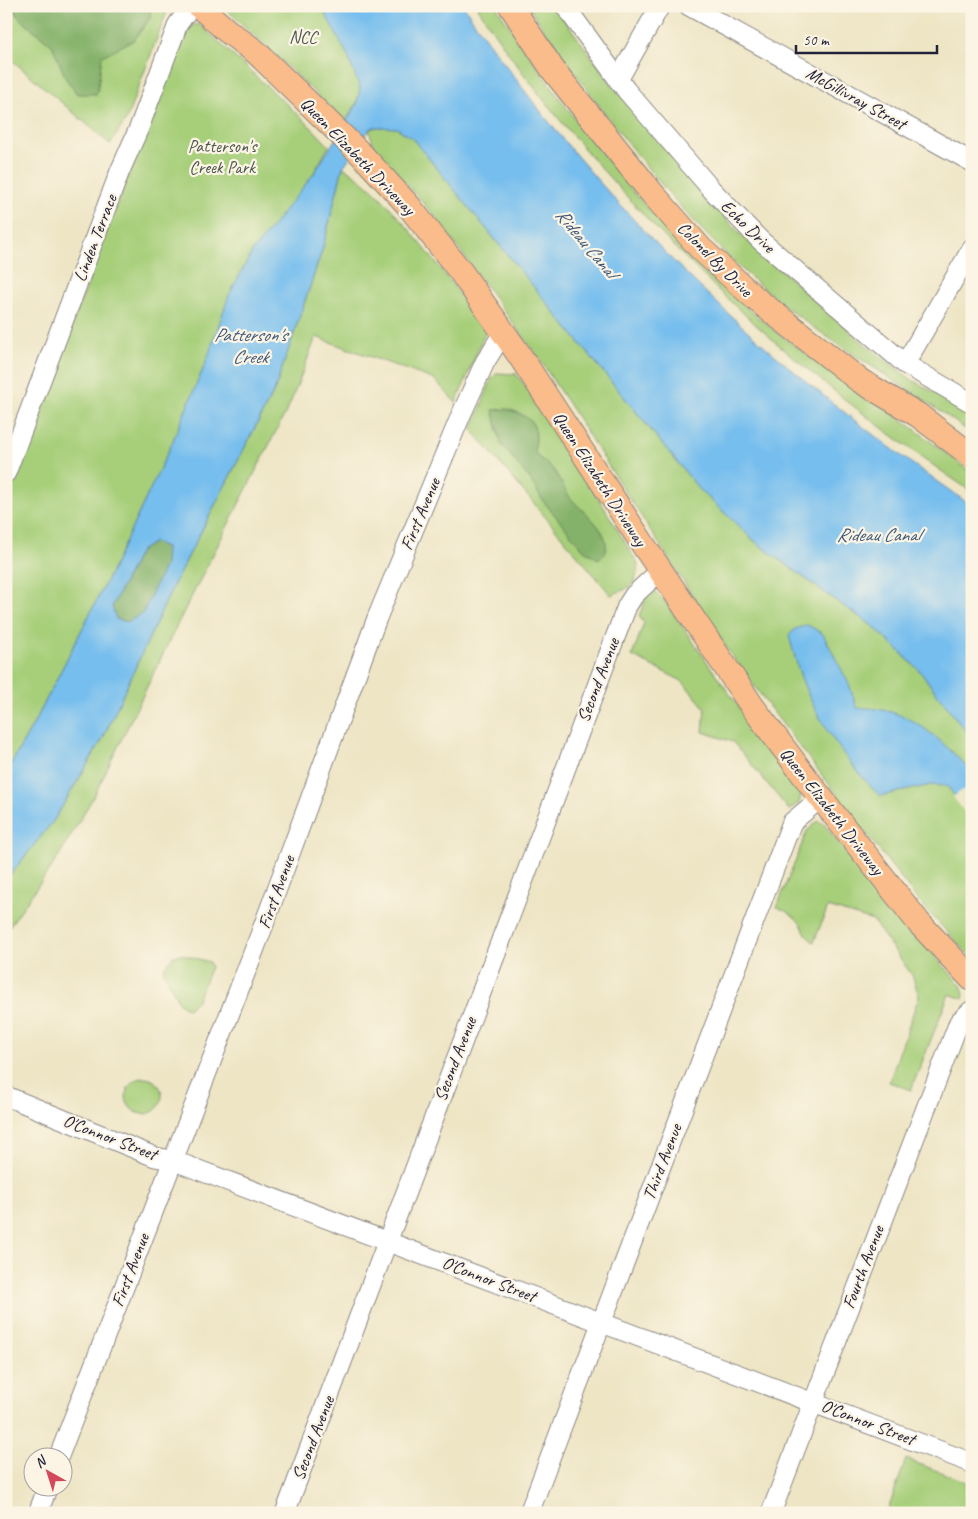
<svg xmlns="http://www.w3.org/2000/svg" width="978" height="1519" font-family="Caveat,sans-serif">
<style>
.green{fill:#a7cf7a;stroke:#64785a}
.forest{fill:#85b26a;stroke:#546a52}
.water{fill:#76beee;stroke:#4c7094;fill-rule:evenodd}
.pier{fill:#eee5c5}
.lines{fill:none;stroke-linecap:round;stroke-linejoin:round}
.minor-casing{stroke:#888480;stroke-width:21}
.major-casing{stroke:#888480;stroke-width:26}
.minor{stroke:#fff;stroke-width:19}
.major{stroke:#f9bc8a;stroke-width:24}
.labels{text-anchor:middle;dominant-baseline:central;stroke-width:4.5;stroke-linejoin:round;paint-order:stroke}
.park-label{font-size:18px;fill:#4a564e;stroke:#fcf5e5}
.street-label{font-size:18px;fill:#22223b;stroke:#fcf5e5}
.water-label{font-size:19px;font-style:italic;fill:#3f597a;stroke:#fcf5e5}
</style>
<rect width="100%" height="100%" fill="#fcf5e5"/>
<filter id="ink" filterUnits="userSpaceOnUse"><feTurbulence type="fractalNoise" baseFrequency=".02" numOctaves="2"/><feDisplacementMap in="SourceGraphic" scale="10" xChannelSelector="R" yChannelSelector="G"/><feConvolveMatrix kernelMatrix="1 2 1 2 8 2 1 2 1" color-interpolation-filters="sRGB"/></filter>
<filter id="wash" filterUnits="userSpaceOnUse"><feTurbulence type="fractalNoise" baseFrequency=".0096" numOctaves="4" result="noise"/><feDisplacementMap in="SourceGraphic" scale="20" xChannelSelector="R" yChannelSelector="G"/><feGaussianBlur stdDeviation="1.12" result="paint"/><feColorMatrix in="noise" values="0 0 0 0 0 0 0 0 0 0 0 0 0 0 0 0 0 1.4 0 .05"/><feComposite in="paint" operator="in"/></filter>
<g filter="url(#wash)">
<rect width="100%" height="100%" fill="#eee5c5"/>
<g class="green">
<path d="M 6,6 L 169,6 L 126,120 L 110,144 L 6,55 Z"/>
<path d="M 223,6 L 321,6 C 331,21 361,74 360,90 C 359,103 352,111 345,121 Z"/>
<path d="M 477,6 L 496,6 C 569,117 658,235 761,320 C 794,347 830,370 866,394 C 902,419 937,446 972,473 L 972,492 C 836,400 720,302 611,179 C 562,125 516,68 477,6 Z"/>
<path d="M 528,6 L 554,6 L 614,87 L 710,202 L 743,237 L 868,347 L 912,380 L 972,413 L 972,434 C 911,388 845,353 785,306 C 685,228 600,110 528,6 Z"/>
<path d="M 199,24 L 307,123 L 329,146 L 206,362 L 172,443 L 113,568 L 38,716 L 6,773 L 6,502 L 140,144 L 184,34 L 190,26 Z"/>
<path d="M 379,126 L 397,128 L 412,138 L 700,490 L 758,544 L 835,600 L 873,626 L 918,669 L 972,739 L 972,958 L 920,903 L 771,709 L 728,650 L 540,360 L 435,216 L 375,149 L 369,130 Z"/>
<path d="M 343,167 C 369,182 388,205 407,227 C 436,262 461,294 486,331 L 456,403 L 435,380 L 316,337 L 290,404 L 178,623 L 95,794 L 57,859 L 6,931 L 6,880 L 54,820 L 102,740 L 174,584 L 275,389 L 322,251 Z"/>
<path d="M 497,373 L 516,374 L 523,383 L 581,469 L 638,564 C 636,588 630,587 611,595 L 472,430 L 492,378 Z"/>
<path d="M 654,591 L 663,599 L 801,796 L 799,803 L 789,810 L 733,742 L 703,732 L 705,708 L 682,681 L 632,656 L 644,623 L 639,616 L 646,598 Z"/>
<path d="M 818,821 L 824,824 L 893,911 L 961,985 L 964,993 L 963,999 L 949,994 L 911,1090 L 889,1082 L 919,996 L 912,975 L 873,921 L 828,907 L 814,942 C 806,938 805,930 800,923 C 794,915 786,911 777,907 L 807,831 Z"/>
<path d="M 181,954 L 209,962 L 211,967 L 197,1000 L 188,1009 L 179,1003 L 163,970 L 172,957 Z"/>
<circle cx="144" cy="1096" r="18"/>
<path d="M 906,1459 L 972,1484 L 972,1513 L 887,1513 Z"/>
</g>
<g class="forest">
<path d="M 13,6 L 149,6 L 151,17 L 134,40 L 102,56 L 97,94 L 77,94 L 66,79 L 52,45 L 19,18 Z"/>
<path d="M 507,409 C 523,414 537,419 536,439 C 536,445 533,448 536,454 C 539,459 546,462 550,466 C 558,474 562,486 569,496 C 582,513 613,530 605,554 L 598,559 L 584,550 L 543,501 L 529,478 L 501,444 L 493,410 Z"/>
<path d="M 154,542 L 166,547 L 166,565 L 143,613 L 128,622 L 116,619 L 112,606 L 140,551 Z"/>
</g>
<g class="water">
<path d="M 321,6 L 464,6 C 481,34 502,60 521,86 C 646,252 801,389 972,506 L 972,739 L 918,669 L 873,626 L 835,600 L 758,544 L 700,490 L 412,138 L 397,128 L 374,127 L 369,130 L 343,167 L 322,251 L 275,389 L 174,584 L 102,740 L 54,820 L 6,880 L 6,773 L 38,716 L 113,568 L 172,443 L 206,362 L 229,295 L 252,252 L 315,172 L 357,104 L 360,88 L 347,54 ZM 154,542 L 166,547 L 165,565 L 143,613 L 128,622 L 116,619 L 112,606 L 140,551 Z"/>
<path d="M 808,625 L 823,634 L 849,684 L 857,708 C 907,706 937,736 970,770 L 972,773 L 972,817 L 947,786 L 931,785 L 880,796 C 848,764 818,722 802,680 C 797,666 793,650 789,636 L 795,629 Z"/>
</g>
<path class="pier" d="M 972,783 L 972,808 L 965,813 L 953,797 Z"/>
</g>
<g filter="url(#ink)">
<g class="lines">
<defs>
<g id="minor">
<path d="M 565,6 L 626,90 L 712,190 L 760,240 L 905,364 L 972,403"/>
<path d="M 689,6 L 972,162"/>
<path d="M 618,80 L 660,6"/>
<path d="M 905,364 L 972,248"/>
<path d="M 6,473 L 120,171 L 139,128 L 178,24 L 191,6"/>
<path d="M 6,1096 L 155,1157 L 172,1160 L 972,1463"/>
<path d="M 59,1456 L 260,935 L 377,618 L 461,415 L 485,362 L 503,333"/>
<path d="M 38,1513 L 48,1486"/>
<path d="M 285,1513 L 627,606 L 634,595 L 660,571"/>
<path d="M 529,1513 L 792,822 L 821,798"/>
<path d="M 771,1513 L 959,1022 L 972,1010"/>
</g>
<g id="major">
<path d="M 199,6 L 226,30 L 256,52 L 362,155 L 408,205 L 461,272 L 518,353 L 644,546 L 752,706 L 821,798 L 919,923 L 972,979"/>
<path d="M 511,6 L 553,70 L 651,192 L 701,249 L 756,299 L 859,380 L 918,415 L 972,456"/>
</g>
</defs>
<use href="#minor" class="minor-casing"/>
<use href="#major" class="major-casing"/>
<use href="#minor" class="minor"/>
<use href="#major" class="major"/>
</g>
</g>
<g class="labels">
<g class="park-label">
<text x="303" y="37">NCC</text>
<text x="222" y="146">Patterson's<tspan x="222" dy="21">Creek Park</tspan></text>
</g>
<g class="street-label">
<text transform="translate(856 98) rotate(29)">McGillivray Street</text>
<text transform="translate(358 156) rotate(46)">Queen Elizabeth Driveway</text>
<text transform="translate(748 226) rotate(44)">Echo Drive</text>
<text transform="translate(95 238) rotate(-69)">Linden Terrace</text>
<text transform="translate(715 259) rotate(45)">Colonel By Drive</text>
<text transform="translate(600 479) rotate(57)">Queen Elizabeth Driveway</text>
<text transform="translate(420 514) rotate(-67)">First Avenue</text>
<text transform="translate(598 680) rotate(-69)">Second Avenue</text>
<text transform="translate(832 811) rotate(52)">Queen Elizabeth Driveway</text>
<text transform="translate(276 892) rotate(-70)">First Avenue</text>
<text transform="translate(455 1059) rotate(-69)">Second Avenue</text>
<text transform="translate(110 1137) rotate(21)">O'Connor Street</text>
<text transform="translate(662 1162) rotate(-69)">Third Avenue</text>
<text transform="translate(863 1267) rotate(-69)">Fourth Avenue</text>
<text transform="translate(130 1270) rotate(-69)">First Avenue</text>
<text transform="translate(489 1279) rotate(21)">O'Connor Street</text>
<text transform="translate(868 1422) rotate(21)">O'Connor Street</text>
<text transform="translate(313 1438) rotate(-69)">Second Avenue</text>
</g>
<g class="water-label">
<text transform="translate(586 243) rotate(50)">Rideau Canal</text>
<text x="250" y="335">Patterson's<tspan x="250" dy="22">Creek</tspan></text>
<text x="878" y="535">Rideau Canal</text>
</g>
</g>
<rect width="978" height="1519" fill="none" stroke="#fcf5e5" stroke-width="25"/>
<g transform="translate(48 1472) rotate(321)"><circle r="24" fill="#fcf5e5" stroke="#a5a1a1"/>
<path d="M0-4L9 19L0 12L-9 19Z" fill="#d1495b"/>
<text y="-8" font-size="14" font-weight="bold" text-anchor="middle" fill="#22223b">N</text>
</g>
<path d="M796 45v8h141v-8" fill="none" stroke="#22223b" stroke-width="2.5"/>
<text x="803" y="45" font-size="15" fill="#22223b" stroke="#fcf5e5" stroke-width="4" paint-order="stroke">50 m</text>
</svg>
